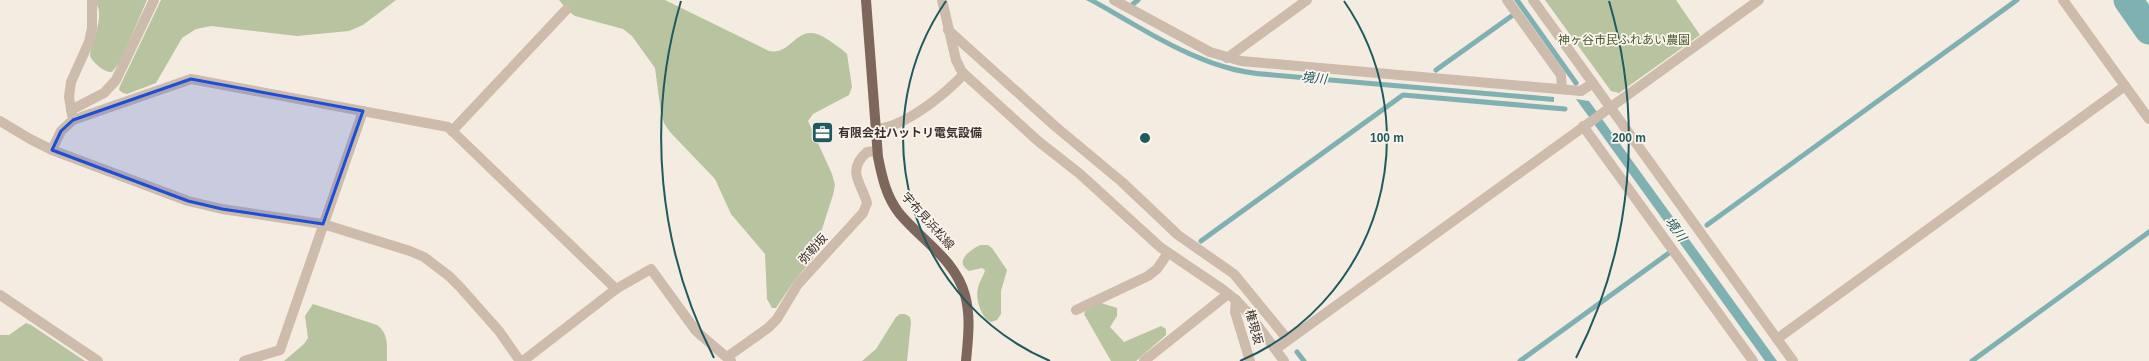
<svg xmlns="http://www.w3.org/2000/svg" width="2149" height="361" font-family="Arial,'Noto Sans JP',sans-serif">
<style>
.green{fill:#b8c4a0}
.water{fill:#7fb0b2}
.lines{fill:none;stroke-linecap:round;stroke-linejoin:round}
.stream{stroke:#7fb0b2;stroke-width:5}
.river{stroke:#7fb0b2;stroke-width:29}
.minor{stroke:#cdbbac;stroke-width:10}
.major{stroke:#7d675c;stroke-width:10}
.marked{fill:#1d4ed8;fill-opacity:0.2;stroke:#1d4ed8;stroke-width:3;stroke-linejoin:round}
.ring{fill:none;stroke:#1f5a5e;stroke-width:2}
.labels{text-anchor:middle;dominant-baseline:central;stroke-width:3.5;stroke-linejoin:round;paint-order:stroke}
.park-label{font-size:12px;fill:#4a5a2e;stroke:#fbf5ee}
.poi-label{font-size:12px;font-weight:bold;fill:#3b302b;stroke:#fbf5ee;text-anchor:start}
.street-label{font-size:12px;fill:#3b302b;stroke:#fbf5ee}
.water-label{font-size:13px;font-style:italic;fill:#1f5a5e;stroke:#fbf5ee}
.centre{fill:#1f5a5e;stroke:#fbf5ee;stroke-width:2}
.ring-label{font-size:12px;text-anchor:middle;font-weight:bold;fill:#1f5a5e;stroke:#fbf5ee;stroke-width:3.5;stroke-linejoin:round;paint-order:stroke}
</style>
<rect width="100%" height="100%" fill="#f4ebe1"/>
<g class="green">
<path d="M 93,0 L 147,0 L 120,62 L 112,72 C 105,73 93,63 90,56 C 91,40 108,13 93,0 Z"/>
<path d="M 161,0 L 396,0 L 363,25 L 349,31 L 297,36 L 211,26 L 196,29 L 182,38 L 156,83 L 127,94 L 123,93 L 119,90 L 120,86 Z"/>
<path d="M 559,0 L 665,0 L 769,51 C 794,56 796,19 827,39 C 834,44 841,48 847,54 L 852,87 L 849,95 L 813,114 L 808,121 L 832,174 L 835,185 L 833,195 L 812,260 L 794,281 L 776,308 L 772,308 L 767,299 L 765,254 L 731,214 L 715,179 L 670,132 L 664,123 L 661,113 L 655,68 L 632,36 L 623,29 L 575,16 L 568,11 Z"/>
<path d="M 1545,0 L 1676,0 L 1700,35 L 1619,93 L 1611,91 Z"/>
<path d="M 980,245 L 988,245 L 992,248 L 1007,270 L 1001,291 L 1001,314 L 997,320 L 991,322 C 981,318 975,298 978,288 C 979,281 984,276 985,270 L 982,268 L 969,271 C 953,261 971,250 980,245 Z"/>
<path d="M 1101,303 L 1117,308 L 1117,316 L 1110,327 L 1124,342 L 1161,326 L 1166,329 L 1166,335 L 1136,361 L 1111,361 L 1084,314 L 1086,310 Z"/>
<path d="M 313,304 L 377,325 C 389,334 387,346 387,361 L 284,361 L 304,344 L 308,338 L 305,316 Z"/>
<path d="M 900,314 L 905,314 L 910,317 L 911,322 L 907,361 L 862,361 L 876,349 L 896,317 Z"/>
<path d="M 26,323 L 31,325 L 85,361 L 0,361 L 0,335 L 9,335 Z"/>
</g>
<g class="water">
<path d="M 1086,0 L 1096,0 C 1147,28 1198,64 1257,71 L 1554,97 L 1554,102 L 1256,76 C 1195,69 1140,29 1086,0 Z"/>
<path d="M 1576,99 L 1589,101 L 1777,361 L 1765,361 Z"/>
</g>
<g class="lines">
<g class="stream">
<path d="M 1517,0 L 1576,83"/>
<path d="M 1133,4 L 1138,0"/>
<path d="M 1436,70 L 1513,15"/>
<path d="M 1707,225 L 2017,0"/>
<path d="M 1201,241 L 1403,95 L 1565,109"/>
<path d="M 1297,352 L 1304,361"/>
<path d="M 1520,361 L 1669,253"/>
<path d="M 1972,361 L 2149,232"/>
</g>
<path class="river" d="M 2128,0 L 2149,30"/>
<g class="minor">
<path d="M 942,0 L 956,60 L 962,72 L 1038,141 L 1080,174 L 1160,247 L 1222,289 L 1236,300 L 1249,314 L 1284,361"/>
<path d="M 1114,0 L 1210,52 L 1241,61 L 1581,91 L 1593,83"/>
<path d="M 1507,0 L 1561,75 L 1562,89"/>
<path d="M 1533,0 L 1793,361"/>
<path d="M 2063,0 L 2149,119"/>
<path d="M 948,30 L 1056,127 L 1122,182 L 1178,235 L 1234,274 L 1288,340"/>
<path d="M 1227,58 L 1307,0"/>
<path d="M 71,110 L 104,93 L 116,80 L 154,0"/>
<path d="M 72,115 L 69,97 L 71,82 L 89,42 L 92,28 L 92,0"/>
<path d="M 0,121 L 30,139 L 52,150 L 188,201 L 222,209 L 323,224 L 410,251 L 424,257 L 449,276 L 460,287 L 499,331 L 520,361"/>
<path d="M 1583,126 L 1753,361"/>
<path d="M 876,129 C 905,127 944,95 964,74"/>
<path d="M 452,131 L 566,10"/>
<path d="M 52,150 L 61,131 L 73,120 L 191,79 L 448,127 L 616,289"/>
<path d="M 0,295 L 98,361"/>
<path d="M 1236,300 L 1235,312 L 1250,361"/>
<path d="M 1076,310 L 1148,276 L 1157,269 L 1168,253"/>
<path d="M 1777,339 L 2125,86"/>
<path d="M 1276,349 L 1759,0"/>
<path d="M 727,357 L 768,328 L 777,319 L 798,284 L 863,213 L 867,203 C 861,182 846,171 867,152 L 877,151"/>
<path d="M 244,361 L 280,350 L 363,111"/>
<path d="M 523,361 L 616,289 L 651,269 L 696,331 L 731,361"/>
<path d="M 1144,361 L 1228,294"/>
</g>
<path class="major" d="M 866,0 L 878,157 C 882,177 886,196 899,213 C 921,240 955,259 965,295 C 971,317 968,339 966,361"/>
</g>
<path class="marked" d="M 191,79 L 363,111 L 323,224 L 222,209 L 188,201 L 52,150 L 61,131 L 73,120 Z"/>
<g class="ring">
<path d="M1050 361A242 242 0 0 1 946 1M1344 1A242 242 0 0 1 1240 361"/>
<path d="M714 358A484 484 0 0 1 681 1M1609 1A484 484 0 0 1 1576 358"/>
</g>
<defs>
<symbol id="office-square" viewBox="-11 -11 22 22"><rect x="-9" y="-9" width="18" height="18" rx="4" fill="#1f5a5e" stroke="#fbf5ee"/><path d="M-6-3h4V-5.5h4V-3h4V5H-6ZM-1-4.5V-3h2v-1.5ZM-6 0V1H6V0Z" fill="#fff"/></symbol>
</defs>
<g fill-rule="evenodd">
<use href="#office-square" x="810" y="120" width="25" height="25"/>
</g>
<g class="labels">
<g class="park-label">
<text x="1624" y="40">神ヶ谷市民ふれあい農園</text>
</g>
<g class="poi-label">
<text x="838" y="133">有限会社ハットリ電気設備</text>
</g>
<g class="street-label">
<text transform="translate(928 221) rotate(48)">宇布見浜松線</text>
<text transform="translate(813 249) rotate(-48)">弥勒坂</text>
<text transform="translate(1254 327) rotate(75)">権現坂</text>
</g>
<g class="water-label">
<text transform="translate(1314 78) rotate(5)">境川</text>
<text transform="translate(1676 229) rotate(54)">境川</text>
</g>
</g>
<circle cx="1145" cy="138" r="6" class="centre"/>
<g class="ring-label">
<text x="1387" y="142">100 m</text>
<text x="1629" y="142">200 m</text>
</g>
</svg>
